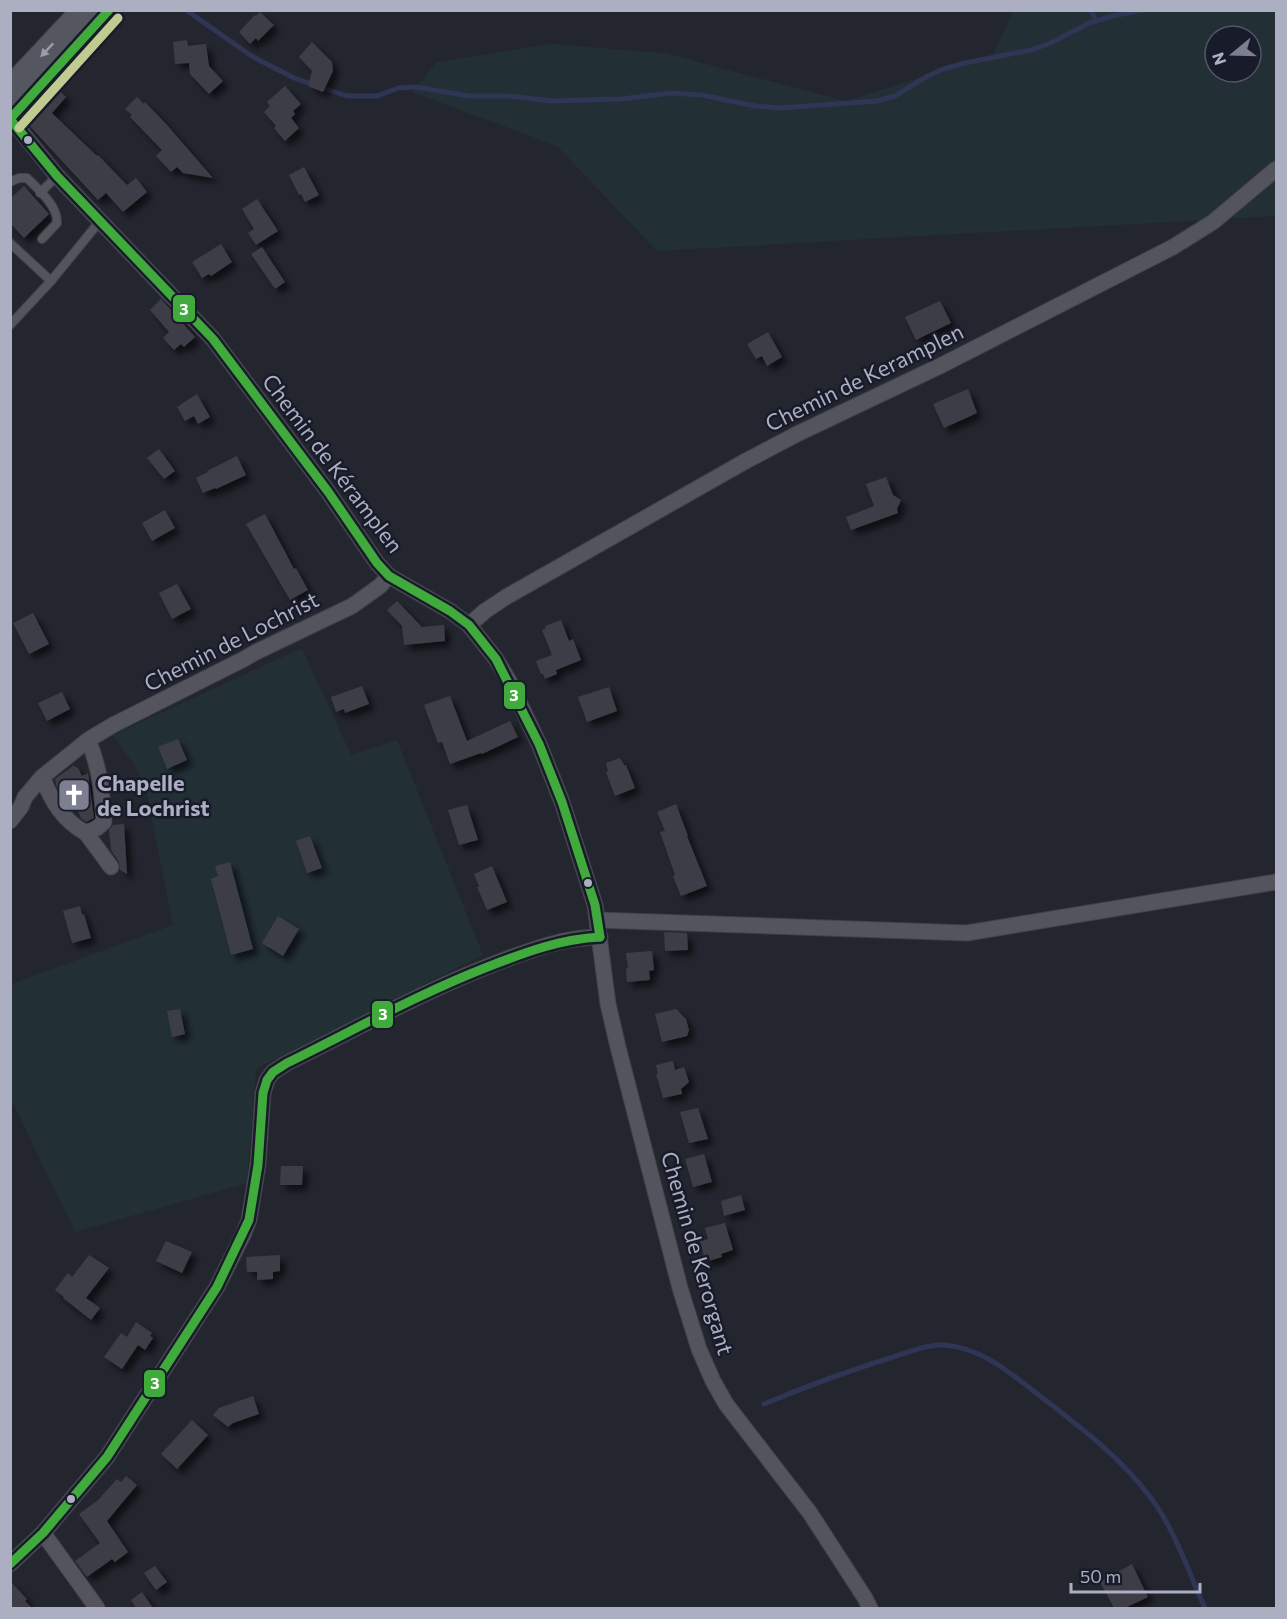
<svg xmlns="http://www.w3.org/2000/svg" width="1287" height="1619" font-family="Commissioner,sans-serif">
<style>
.green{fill:#222f35;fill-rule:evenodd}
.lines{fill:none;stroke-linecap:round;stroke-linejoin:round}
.stream{stroke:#2f3555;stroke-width:5}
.building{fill:#3c3e46;filter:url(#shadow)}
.service-casing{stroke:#404148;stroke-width:10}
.minor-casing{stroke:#404148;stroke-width:17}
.primary-casing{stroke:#41434c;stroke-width:26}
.service{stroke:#53545e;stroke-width:8}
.minor{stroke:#53545e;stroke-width:15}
.primary{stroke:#555760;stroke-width:24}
.bus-1-casing{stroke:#181b29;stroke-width:14}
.bus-2-casing{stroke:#181b29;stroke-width:14}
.bus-1{stroke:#40aa3c;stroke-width:9}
.bus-2{stroke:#c1ca90;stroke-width:9}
.oneway{fill:#9b9dae}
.bus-dot{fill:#acafc2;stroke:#181b29;stroke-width:2}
.labels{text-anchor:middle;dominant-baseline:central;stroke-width:5;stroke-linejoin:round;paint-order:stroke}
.street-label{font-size:22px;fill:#acafc2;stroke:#181b29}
.poi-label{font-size:22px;font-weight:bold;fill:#acafc2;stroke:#181b29;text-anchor:start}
.line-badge{stroke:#181b29;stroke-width:2}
.badge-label{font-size:16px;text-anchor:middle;font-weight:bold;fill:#fff}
</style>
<defs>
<filter id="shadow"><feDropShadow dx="5.5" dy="5.5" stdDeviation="3" flood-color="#0009"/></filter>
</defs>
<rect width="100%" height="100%" fill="#24262f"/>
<g class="green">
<path d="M 1013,11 L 1276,11 L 1276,216 L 657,251 L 557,146 L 412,92 L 437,62 L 551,44 L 665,53 L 845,101 L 993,55 ZM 1215,36 L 1251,36 L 1251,72 L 1215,72 Z"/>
<path d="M 302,648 L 351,755 L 397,740 L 483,955 L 256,1069 L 247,1183 L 75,1232 L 11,1099 L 11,984 L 173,925 L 147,794 L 138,771 L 113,735 Z"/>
</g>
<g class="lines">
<g class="stream">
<path d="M 186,10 L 253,57 L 294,78 L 347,96 L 377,96 L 398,88 L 416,87 L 469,96 L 508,96 L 552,101 L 621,99 L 669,93 L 702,95 L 755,106 L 780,108 L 877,101 L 895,96 L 926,77 L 943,69 L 965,63 L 1031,50 L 1051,43 L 1089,23 L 1112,16 L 1143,10"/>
<path d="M 1091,10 L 1096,21"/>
<path d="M 764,1404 C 807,1386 851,1370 896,1356 C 912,1351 929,1344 945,1345 C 984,1348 1015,1377 1044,1399 C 1083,1429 1121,1458 1151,1498 C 1174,1528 1189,1573 1205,1608"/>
</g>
</g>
<g class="building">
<path d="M 260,12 L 274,25 L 258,41 L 256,38 L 250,44 L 239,32 L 255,15 L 256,16 Z"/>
<path d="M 187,40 L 188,46 L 206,44 L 209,66 L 223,81 L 209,94 L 190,74 L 189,63 L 175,64 L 173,42 Z"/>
<path d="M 312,42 L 332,62 L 333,71 L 323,92 L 308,86 L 312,71 L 299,57 Z"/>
<path d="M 285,86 L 301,104 L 293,111 L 295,114 L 291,118 L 299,128 L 285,141 L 274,128 L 276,126 L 264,112 L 270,106 L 267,102 Z"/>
<path d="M 57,89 L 66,97 L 52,113 L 97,156 L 98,155 L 127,185 L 136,178 L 147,192 L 123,212 L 106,193 L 98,200 L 27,123 Z"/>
<path d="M 137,97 L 144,104 L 145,102 L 167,125 L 213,178 L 183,173 L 177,167 L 171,172 L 156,156 L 162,150 L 130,117 L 132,115 L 125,109 Z"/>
<path d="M 304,167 L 319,195 L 305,202 L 301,194 L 299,195 L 289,175 Z"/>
<path d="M 24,186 L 49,214 L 24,238 L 10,223 L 10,199 Z"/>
<path d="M 257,199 L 278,231 L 256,245 L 248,233 L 254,229 L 242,209 Z"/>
<path d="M 221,244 L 232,262 L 211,276 L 209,274 L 202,278 L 192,262 Z"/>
<path d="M 262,247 L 285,282 L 275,289 L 251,254 Z"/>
<path d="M 161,299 L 195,337 L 184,347 L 181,344 L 174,350 L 163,338 L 169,332 L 150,310 Z"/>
<path d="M 940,301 L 951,323 L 916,340 L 905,317 Z"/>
<path d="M 768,332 L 782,357 L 767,366 L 762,356 L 756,359 L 747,344 Z"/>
<path d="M 968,389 L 977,413 L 944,428 L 933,404 Z"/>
<path d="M 197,394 L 210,417 L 198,424 L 194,416 L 185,421 L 177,407 Z"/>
<path d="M 159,449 L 175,471 L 164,479 L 147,458 Z"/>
<path d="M 237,456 L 246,475 L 216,489 L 215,488 L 203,493 L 196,478 L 208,472 L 207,471 Z"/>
<path d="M 886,477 L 893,495 L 901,500 L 897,509 L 898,513 L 851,530 L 846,517 L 874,506 L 866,484 Z"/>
<path d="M 165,510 L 175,528 L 152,541 L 142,523 Z"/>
<path d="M 265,514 L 294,569 L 296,568 L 308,590 L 290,600 L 246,524 Z"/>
<path d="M 177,584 L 191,609 L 172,619 L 159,593 Z"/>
<path d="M 397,601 L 422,627 L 444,625 L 445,641 L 404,645 L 402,626 L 387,610 Z"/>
<path d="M 33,613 L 49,644 L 29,654 L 13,623 Z"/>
<path d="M 561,620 L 569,641 L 573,639 L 581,660 L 556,670 L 557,674 L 545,679 L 543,674 L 541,674 L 536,661 L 552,655 L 542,630 L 546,628 L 545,626 Z"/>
<path d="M 362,686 L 369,704 L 345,713 L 344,709 L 336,712 L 331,697 Z"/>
<path d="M 609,687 L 617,711 L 587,722 L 578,697 Z"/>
<path d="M 62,692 L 70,709 L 47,721 L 38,703 Z"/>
<path d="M 450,696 L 467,741 L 510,721 L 518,737 L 482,754 L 481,753 L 450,764 L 442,742 L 438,743 L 424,705 Z"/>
<path d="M 178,739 L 187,760 L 167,769 L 158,747 Z"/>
<path d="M 620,758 L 624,765 L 626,765 L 635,788 L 615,796 L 606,772 L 608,771 L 606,763 Z"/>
<path d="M 73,766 L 78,768 L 82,776 L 88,773 L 94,818 L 86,822 L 81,818 L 72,798 L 65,801 L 57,788 L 55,779 Z"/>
<path d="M 676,804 L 688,836 L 687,836 L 707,886 L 681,896 L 673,876 L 675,875 L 660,832 L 665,831 L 657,812 Z"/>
<path d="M 467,805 L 478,840 L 459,845 L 448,810 Z"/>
<path d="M 124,824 L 127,874 L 120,870 L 119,862 L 111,850 L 109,830 L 113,825 Z"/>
<path d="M 310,836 L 322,868 L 307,873 L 296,841 Z"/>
<path d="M 230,862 L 253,949 L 231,955 L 211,879 L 218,876 L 215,866 Z"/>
<path d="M 492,866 L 507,902 L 487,910 L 477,887 L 479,887 L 474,874 Z"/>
<path d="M 80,906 L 82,915 L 84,914 L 91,938 L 72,943 L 63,911 Z"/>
<path d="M 278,916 L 299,929 L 283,956 L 262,943 Z"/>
<path d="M 664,932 L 687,933 L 688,950 L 665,951 Z"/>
<path d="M 652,951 L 654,970 L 649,971 L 650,980 L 627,982 L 626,969 L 628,968 L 626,953 Z"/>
<path d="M 180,1009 L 185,1034 L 172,1037 L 167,1011 Z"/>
<path d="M 676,1009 L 686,1019 L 689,1030 L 687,1036 L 662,1042 L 655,1014 Z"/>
<path d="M 673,1061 L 675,1070 L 684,1067 L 689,1082 L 681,1089 L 682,1094 L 663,1098 L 656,1074 L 658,1074 L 656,1065 Z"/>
<path d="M 698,1108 L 708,1139 L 689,1143 L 680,1112 Z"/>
<path d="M 704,1154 L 712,1182 L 693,1187 L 685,1159 Z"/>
<path d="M 281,1166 L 303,1166 L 302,1185 L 280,1185 Z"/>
<path d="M 741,1195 L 745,1210 L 724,1216 L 721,1201 Z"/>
<path d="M 725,1223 L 733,1250 L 721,1254 L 722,1257 L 705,1262 L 700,1241 L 708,1239 L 705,1228 Z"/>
<path d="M 166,1241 L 192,1252 L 182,1273 L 156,1261 Z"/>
<path d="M 89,1255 L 109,1268 L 86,1298 L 100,1308 L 91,1320 L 63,1298 L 64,1297 L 55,1290 L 68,1273 L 72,1277 Z"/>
<path d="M 280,1255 L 280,1271 L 273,1272 L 273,1279 L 257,1280 L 257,1272 L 247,1272 L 246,1257 Z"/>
<path d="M 136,1322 L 152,1333 L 150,1336 L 153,1338 L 145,1350 L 138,1345 L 122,1369 L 104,1357 L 121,1333 L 127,1337 Z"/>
<path d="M 253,1396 L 259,1414 L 233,1423 L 228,1427 L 213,1415 L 219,1408 Z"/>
<path d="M 192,1420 L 208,1435 L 177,1469 L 161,1454 Z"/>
<path d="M 126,1476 L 137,1485 L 107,1521 L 128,1552 L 115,1562 L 112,1559 L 87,1577 L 75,1561 L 100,1543 L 79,1514 L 97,1501 L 117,1479 L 121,1482 Z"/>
<path d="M 1132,1564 L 1148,1597 L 1125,1608 L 1114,1608 L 1100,1582 Z"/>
<path d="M 155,1566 L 167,1582 L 156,1590 L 144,1573 Z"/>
<path d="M 10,1581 L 27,1599 L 25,1601 L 32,1608 L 10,1608 Z"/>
<path d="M 142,1592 L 153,1608 L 136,1608 L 131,1600 Z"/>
</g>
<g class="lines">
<defs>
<g id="service">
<path d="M 10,182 L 19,178 L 27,178 C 39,190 58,206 57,223 L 42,239"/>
<path d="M 40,193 L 57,176"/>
<path d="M 10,243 L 51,281"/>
<path d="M 10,325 L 51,281 L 100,221"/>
</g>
<g id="minor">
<path d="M 10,118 L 57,176 L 213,339 L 329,493 L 377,563 L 389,576 L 450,611 L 469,625 L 496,659 L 509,681 L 539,744 L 562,802 L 595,905 L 608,1004 L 618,1047 L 680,1288 L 699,1349 L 713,1381 L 726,1404 L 810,1513 L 865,1598 L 870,1608"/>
<path d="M 469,625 L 485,611 L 506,597 L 744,462 L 797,434 L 942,365 L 1173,247 L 1213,222 L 1276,169"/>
<path d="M 88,740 L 42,777 C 52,801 62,820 86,833 L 97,828 L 104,822 C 102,793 100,767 88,740 L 113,725 L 244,659 L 256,652 L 352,606 L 380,586 L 389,576"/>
<path d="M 10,821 L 21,807 L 25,797 L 42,777"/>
<path d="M 86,833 L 111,867"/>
<path d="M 598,920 L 967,933 L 1276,882"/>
<path d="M 43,1533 L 97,1608"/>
<path d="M 10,1564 L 43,1533 L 107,1457 L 217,1287 L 243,1235 L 249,1220 L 258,1165 L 263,1093 L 267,1080 L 273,1072 L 287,1063 C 360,1027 431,987 507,959 C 537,948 567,937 600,937"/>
</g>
<g id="primary">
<path d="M 10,89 L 84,10"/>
<path d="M 10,120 L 109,10"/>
</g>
</defs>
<use href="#service" class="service-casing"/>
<use href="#minor" class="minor-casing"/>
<use href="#primary" class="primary-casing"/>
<use href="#service" class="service"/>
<use href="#minor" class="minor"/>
<use href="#primary" class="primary"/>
<defs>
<g id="bus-1">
<path d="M 10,119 L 57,176 L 213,339 L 329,493 L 377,563 L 389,576 L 450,611 L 469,625 L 496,659 L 539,744 L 562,802 L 595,905 L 600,937"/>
<path d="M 10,119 L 109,10"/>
<path d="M 10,1564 L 43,1533 L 107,1457 L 217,1287 L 249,1220 L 258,1165 L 263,1093 L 267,1080 L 273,1072 L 287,1063 C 354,1030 420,993 490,966 C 526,952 561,939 600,937"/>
</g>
<path id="bus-2" d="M 19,128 L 118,18"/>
</defs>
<use href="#bus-1" class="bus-1-casing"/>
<use href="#bus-2" class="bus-2-casing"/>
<use href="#bus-1" class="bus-1"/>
<use href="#bus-2" class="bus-2"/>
</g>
<defs><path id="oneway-solid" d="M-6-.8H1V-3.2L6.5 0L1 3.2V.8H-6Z" transform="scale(1.5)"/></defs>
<use class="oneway" href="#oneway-solid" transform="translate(47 50) rotate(133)"/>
<defs>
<symbol id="church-square" viewBox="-11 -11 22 22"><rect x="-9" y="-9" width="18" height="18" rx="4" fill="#7c7f8f" stroke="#181b29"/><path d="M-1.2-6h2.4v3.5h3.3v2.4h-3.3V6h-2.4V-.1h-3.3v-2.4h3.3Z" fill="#fff"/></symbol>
</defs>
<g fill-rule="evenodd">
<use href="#church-square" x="55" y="776" width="38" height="38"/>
</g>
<g class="bus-dot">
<circle cx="28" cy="140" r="5"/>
<circle cx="588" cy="883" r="5"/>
<circle cx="71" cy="1499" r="5"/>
</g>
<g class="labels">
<g class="street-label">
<text transform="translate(864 377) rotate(-26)">Chemin de Keramplen</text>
<text transform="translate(333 463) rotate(53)">Chemin de Kéramplen</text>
<text transform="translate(231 641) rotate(-27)">Chemin de Lochrist</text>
<text transform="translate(698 1253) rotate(74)">Chemin de Kerorgant</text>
</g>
<g class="poi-label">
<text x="97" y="782">Chapelle<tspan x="97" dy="25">de Lochrist</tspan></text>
</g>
</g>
<g class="line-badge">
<rect x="172" y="294" width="24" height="29" rx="6" fill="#40aa3c"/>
<rect x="503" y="681" width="23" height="29" rx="6" fill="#40aa3c"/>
<rect x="371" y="1000" width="23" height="29" rx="6" fill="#40aa3c"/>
<rect x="143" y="1369" width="23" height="29" rx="6" fill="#40aa3c"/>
</g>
<g class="badge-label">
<text x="184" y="315">3</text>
<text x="514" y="701">3</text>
<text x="383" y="1020">3</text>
<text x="155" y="1389">3</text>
</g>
<rect width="1287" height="1619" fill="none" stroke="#acafc2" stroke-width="24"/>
<g transform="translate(1233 54) rotate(251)"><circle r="28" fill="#181b29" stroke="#535666" stroke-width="1.5"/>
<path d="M0-4.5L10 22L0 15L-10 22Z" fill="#7c7f8f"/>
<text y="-9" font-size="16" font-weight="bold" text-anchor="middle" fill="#acafc2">N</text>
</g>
<path d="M1071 1583v9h129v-9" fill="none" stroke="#acafc2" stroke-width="3"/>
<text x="1080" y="1583" font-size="18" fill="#acafc2" stroke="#181b29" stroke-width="4.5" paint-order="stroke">50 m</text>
</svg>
